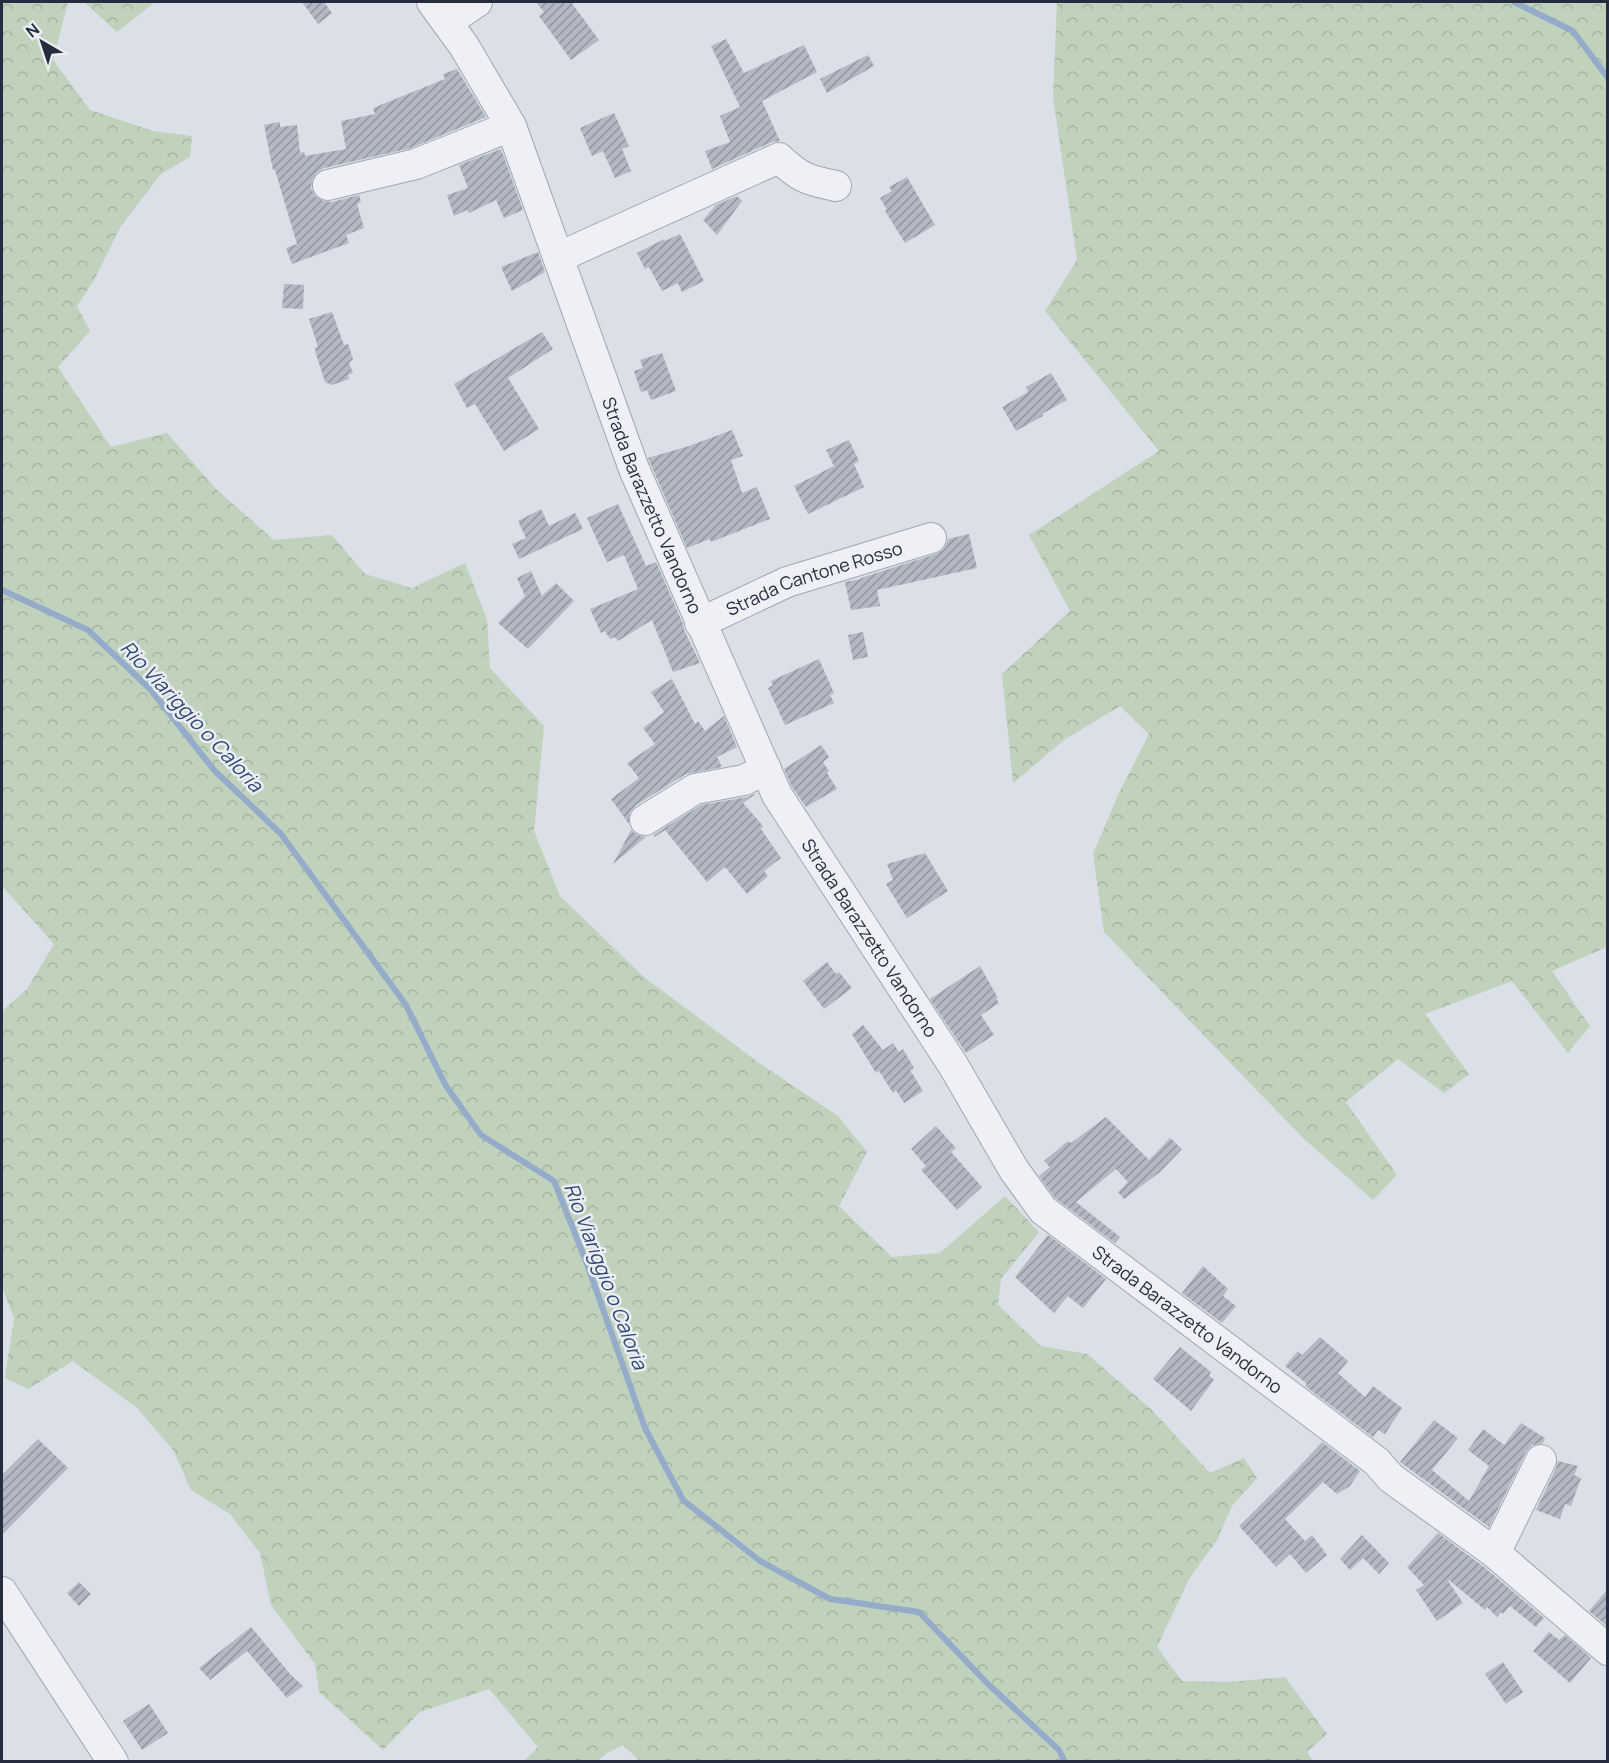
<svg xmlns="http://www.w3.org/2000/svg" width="1609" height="1763" font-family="Manrope,sans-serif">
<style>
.forest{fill:url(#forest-crowns)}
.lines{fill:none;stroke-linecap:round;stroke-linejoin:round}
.stream{stroke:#94abc9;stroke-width:6}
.building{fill:url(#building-hatch)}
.minor-casing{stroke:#a1a6b1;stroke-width:32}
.minor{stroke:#eef0f5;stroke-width:30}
.labels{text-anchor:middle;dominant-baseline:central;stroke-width:5;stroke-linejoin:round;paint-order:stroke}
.street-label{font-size:18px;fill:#252c3d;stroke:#ebeef4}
.water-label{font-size:20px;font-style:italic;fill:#2d4873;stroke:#ebeef4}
</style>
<defs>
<pattern id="forest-crowns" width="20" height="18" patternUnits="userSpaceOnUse" patternTransform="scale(1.5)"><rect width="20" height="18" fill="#c0d1bc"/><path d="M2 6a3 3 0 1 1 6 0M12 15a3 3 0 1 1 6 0" fill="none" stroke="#a5b4a2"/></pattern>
<pattern id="building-hatch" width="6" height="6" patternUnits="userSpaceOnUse" patternTransform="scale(1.5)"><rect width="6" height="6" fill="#b2b8c4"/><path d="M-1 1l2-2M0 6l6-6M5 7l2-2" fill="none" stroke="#9196a0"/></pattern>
</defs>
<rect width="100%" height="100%" fill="#dbdfe7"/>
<g class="forest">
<path d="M 2,2 L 68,2 L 53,60 L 90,110 L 153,131 L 192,136 L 190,157 L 161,174 L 121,226 L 94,280 L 77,306 L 90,331 L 58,367 L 111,447 L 167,433 L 216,489 L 274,540 L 332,535 L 365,574 L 412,588 L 465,563 L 487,619 L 490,668 L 544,726 L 534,831 L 560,896 L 644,977 L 759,1063 L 838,1116 L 867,1152 L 839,1206 L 892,1257 L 940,1253 L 1005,1196 L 1039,1232 L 1001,1279 L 998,1305 L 1041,1346 L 1087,1354 L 1152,1410 L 1210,1473 L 1244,1458 L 1257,1478 L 1232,1506 L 1217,1540 L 1189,1579 L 1157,1647 L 1182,1681 L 1228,1682 L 1285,1677 L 1327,1734 L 1307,1752 L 1313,1761 L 641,1762 L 623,1745 L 607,1753 L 597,1761 L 524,1761 L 538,1747 L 489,1689 L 420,1712 L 383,1750 L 319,1692 L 315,1664 L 271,1605 L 260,1553 L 230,1514 L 191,1490 L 173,1450 L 137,1408 L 73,1361 L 28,1389 L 5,1378 L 14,1318 L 2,1287 L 2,1011 L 27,989 L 54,944 L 2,886 Z"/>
<path d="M 84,2 L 155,2 L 117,32 Z"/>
<path d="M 1057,2 L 1607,2 L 1607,947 L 1552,971 L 1590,1026 L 1568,1053 L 1512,981 L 1425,1014 L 1469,1074 L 1444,1093 L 1398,1059 L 1346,1102 L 1397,1175 L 1373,1200 L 1302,1137 L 1104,932 L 1093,854 L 1118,795 L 1149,734 L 1120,706 L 1064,740 L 1013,783 L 1002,674 L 1070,611 L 1029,535 L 1159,451 L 1045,311 L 1077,260 L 1053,97 Z"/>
</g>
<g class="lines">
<g class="stream">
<path d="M 1514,2 L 1573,31 L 1608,78"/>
<path d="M 2,590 L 88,630 L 150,689 L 214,770 L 281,834 L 406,1005 L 446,1086 L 481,1135 L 554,1181 L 587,1264 L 645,1428 L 683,1500 L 760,1561 L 830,1599 L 919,1612 L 987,1683 L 1059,1750 L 1065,1762"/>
</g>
</g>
<g class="building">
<path d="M 302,2 L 324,2 L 332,13 L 318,24 Z"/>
<path d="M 536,2 L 571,2 L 599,40 L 571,60 L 539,16 L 544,12 Z"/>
<path d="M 726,39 L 744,73 L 804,45 L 817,72 L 762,101 L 780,141 L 772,142 L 712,169 L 705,151 L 730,142 L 720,116 L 740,107 L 711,46 Z"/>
<path d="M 868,55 L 874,66 L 827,93 L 820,79 Z"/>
<path d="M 457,69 L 486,117 L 411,148 L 324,168 L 317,172 L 312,180 L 311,188 L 315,196 L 323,201 L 332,202 L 359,195 L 361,202 L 357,204 L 364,228 L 346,235 L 349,243 L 292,264 L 286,248 L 297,244 L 275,170 L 273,170 L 264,125 L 280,122 L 280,127 L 297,125 L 300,153 L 304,152 L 305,156 L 346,149 L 341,121 L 375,114 L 373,108 L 445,79 L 443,74 Z"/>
<path d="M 614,113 L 629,146 L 622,149 L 631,171 L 615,178 L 603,151 L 592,156 L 580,128 Z"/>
<path d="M 501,149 L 523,210 L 504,218 L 496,200 L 469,213 L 467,210 L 454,216 L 447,195 L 468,188 L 459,165 Z"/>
<path d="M 907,177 L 935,225 L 905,243 L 885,211 L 887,210 L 880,198 L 892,191 L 889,187 Z"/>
<path d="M 737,196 L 742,201 L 717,235 L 703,220 L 716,205 Z"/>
<path d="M 680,234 L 704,281 L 682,292 L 678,283 L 662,291 L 649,267 L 645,269 L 637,253 L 664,239 L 665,241 Z"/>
<path d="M 538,252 L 545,272 L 512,291 L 501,267 Z"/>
<path d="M 284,284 L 304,285 L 303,309 L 282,308 Z"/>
<path d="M 332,312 L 344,345 L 348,344 L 353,359 L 349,363 L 353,373 L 348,375 L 349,379 L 332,385 L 325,382 L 316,354 L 315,348 L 318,347 L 309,319 Z"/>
<path d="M 542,332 L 553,349 L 508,378 L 539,429 L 504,451 L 475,404 L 467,408 L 454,384 Z"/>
<path d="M 662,353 L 676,391 L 651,400 L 647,390 L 641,392 L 634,371 L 643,368 L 640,360 Z"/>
<path d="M 1051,373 L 1067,400 L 1042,414 L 1043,416 L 1016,431 L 1002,407 L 1028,392 L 1026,387 Z"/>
<path d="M 732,430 L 743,456 L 731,460 L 742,493 L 757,487 L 770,519 L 711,542 L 710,539 L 687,548 L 648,458 L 689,446 Z"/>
<path d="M 849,440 L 859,461 L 854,464 L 864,487 L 808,514 L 794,486 L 834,466 L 826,450 Z"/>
<path d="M 618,504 L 646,566 L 656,562 L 683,624 L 684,630 L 700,663 L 673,672 L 652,620 L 618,641 L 615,637 L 610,639 L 605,631 L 601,633 L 590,609 L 638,589 L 624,555 L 607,562 L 587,518 Z"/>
<path d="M 541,509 L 549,526 L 575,513 L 583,529 L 519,559 L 512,544 L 526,538 L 518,521 Z"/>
<path d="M 969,534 L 977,568 L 877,590 L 880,606 L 851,610 L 845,582 L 861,579 L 861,578 L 936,554 L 944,549 L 948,539 Z"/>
<path d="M 531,571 L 542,596 L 556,583 L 574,601 L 528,649 L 498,623 L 525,596 L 517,578 Z"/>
<path d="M 863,632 L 868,657 L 853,660 L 848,635 Z"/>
<path d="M 819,659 L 834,693 L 830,695 L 834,703 L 785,725 L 768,688 L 773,685 L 771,681 Z"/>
<path d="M 672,679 L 695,724 L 698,721 L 705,731 L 724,716 L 737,747 L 717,757 L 722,767 L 686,774 L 636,805 L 630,812 L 629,824 L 611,799 L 639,778 L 627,763 L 655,744 L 643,728 L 664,712 L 651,692 Z"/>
<path d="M 821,745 L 829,757 L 823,762 L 829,771 L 827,773 L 837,789 L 806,807 L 792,787 L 784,769 Z"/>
<path d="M 757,793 L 743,803 L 763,826 L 761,829 L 781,858 L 764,871 L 768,876 L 747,894 L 725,867 L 707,882 L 665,830 L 655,837 L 653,835 L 701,805 L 747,797 Z"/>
<path d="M 631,830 L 637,835 L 646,837 L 613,864 Z"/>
<path d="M 925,853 L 948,891 L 907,918 L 886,884 L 893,880 L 887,864 Z"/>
<path d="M 827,962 L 836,974 L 839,972 L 852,988 L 824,1009 L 803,981 Z"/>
<path d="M 980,966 L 998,998 L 996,999 L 999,1003 L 981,1015 L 994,1035 L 966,1053 L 930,999 Z"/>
<path d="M 863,1025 L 883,1050 L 893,1043 L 899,1052 L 903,1049 L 914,1068 L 910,1070 L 923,1091 L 904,1103 L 896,1090 L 893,1093 L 879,1071 L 876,1073 L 852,1034 Z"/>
<path d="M 1106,1117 L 1149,1160 L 1170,1138 L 1182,1149 L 1160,1172 L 1124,1199 L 1118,1192 L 1128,1182 L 1116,1169 L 1076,1202 L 1120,1237 L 1115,1243 L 1055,1198 L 1039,1176 L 1050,1167 L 1044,1161 L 1068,1141 L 1071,1143 Z"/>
<path d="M 936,1126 L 956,1148 L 951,1152 L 982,1187 L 957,1210 L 921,1170 L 926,1166 L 911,1149 Z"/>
<path d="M 1048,1235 L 1106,1279 L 1083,1308 L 1068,1296 L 1054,1313 L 1015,1277 Z"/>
<path d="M 1203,1266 L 1228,1289 L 1223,1296 L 1236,1306 L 1222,1323 L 1182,1293 Z"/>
<path d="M 1320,1337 L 1348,1361 L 1338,1373 L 1365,1397 L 1373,1386 L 1402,1408 L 1385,1434 L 1378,1430 L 1373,1437 L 1305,1386 L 1307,1384 L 1285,1366 L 1298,1351 L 1302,1355 Z"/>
<path d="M 1180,1347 L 1211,1372 L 1209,1375 L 1214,1380 L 1191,1411 L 1153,1379 Z"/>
<path d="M 1434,1420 L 1458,1438 L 1432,1470 L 1469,1501 L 1489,1466 L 1468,1450 L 1483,1429 L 1504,1445 L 1521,1423 L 1545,1438 L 1543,1443 L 1532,1445 L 1526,1452 L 1489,1527 L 1400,1462 Z"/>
<path d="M 38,1439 L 68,1468 L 2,1535 L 2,1475 Z"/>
<path d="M 1322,1442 L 1360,1471 L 1350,1486 L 1337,1494 L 1323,1482 L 1285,1519 L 1305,1541 L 1312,1535 L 1327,1555 L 1306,1573 L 1290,1554 L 1276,1567 L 1239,1526 L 1295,1471 Z"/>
<path d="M 1558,1461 L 1578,1466 L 1574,1475 L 1581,1478 L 1571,1506 L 1565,1504 L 1560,1519 L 1536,1510 L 1556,1468 Z"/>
<path d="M 1438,1533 L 1484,1567 L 1544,1618 L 1536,1627 L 1510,1606 L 1503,1614 L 1501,1612 L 1497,1617 L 1487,1607 L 1485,1610 L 1449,1580 L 1448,1581 L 1463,1603 L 1437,1621 L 1416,1590 L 1424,1585 L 1407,1567 Z"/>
<path d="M 1362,1535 L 1389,1563 L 1379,1574 L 1363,1558 L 1350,1570 L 1340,1559 Z"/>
<path d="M 79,1582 L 91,1594 L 79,1606 L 67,1593 Z"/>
<path d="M 1608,1589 L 1608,1627 L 1589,1611 Z"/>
<path d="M 251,1627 L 290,1674 L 303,1686 L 287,1698 L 247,1651 L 210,1680 L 199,1668 Z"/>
<path d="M 1549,1632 L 1559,1640 L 1565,1635 L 1591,1658 L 1570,1683 L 1533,1651 Z"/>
<path d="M 1503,1662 L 1523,1692 L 1506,1704 L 1485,1674 Z"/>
<path d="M 149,1704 L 168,1733 L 142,1750 L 123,1721 Z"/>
</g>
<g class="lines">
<defs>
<g id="minor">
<path id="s1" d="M 432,2 L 464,46 L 511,126 L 634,469 L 777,795 L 953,1065 L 1014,1170 L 1043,1210 L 1376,1461 L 1391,1478 L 1495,1553 L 1608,1650"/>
<path d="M 447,22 L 477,2"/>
<path d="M 328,185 L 416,164 L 511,126"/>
<path d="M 559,257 L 779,158 C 800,178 807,180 836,186"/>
<path id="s2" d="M 700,623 L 787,582 L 931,538"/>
<path d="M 645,820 L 695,789 L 744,780 L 766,769"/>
<path d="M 1495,1553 L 1541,1460"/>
<path d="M 2,1592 L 113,1762"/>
</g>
</defs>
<use href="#minor" class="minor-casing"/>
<use href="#minor" class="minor"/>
</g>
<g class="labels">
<g class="street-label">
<text stroke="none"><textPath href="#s1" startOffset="552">Strada Barazzetto Vandorno</textPath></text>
<text stroke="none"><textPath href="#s2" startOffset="123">Strada Cantone Rosso</textPath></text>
<text stroke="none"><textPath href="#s1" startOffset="1038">Strada Barazzetto Vandorno</textPath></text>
<text stroke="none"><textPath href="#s1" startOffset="1542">Strada Barazzetto Vandorno</textPath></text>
</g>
<g class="water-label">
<text transform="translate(192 716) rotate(47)">Rio Viariggio o Caloria</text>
<text transform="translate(606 1276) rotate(69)">Rio Viariggio o Caloria</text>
</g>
</g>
<rect width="1609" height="1763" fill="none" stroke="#252c3d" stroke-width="6"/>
<g transform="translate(42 42) rotate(321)" stroke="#ebeef4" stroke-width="4.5" paint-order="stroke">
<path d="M0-4.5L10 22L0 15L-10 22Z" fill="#252c3d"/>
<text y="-9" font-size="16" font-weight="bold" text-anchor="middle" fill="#252c3d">N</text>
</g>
</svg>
